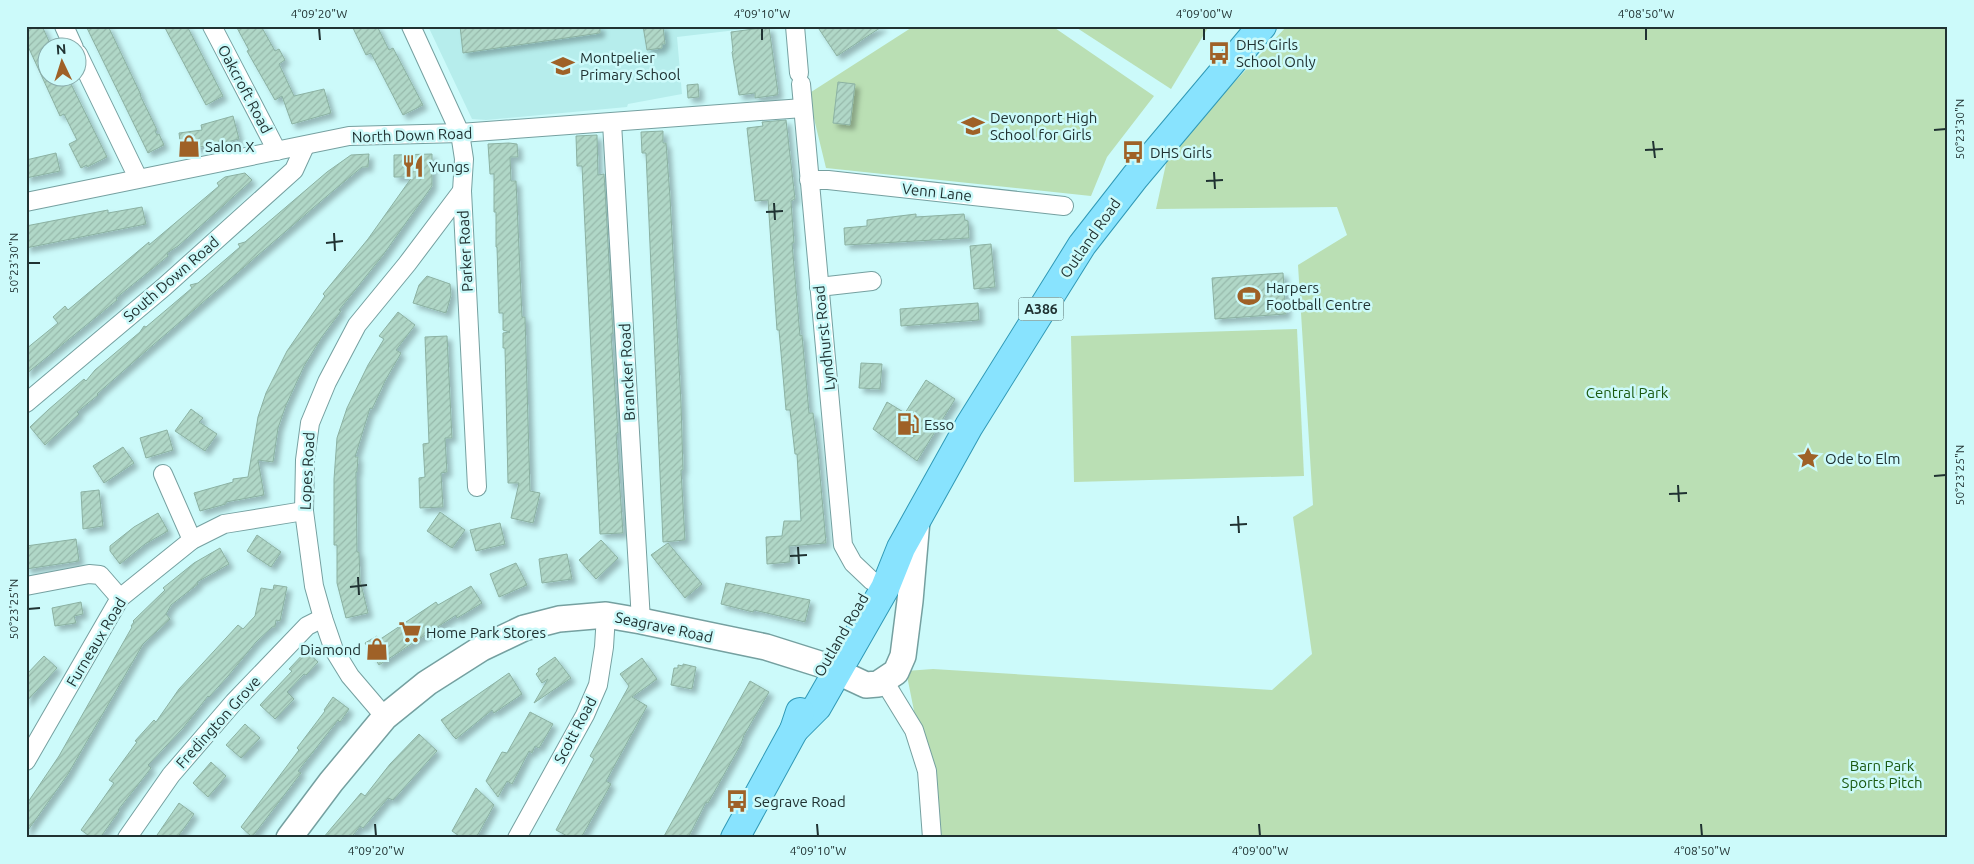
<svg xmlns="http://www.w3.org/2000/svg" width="1974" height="864" font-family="Ubuntu,sans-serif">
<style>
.built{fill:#b6edec}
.green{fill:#badfb4}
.building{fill:url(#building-hatch);stroke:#8bb1a2;filter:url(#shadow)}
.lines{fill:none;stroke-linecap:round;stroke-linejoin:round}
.street-casing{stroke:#75a0a0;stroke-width:20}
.secondary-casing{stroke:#75a0a0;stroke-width:28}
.primary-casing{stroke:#3099b6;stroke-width:30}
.street{stroke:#fff;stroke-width:18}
.secondary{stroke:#fff;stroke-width:25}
.primary{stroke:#88e3fe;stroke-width:28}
.ticks{fill:none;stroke:#203232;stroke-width:2}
.labels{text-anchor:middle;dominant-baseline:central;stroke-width:5;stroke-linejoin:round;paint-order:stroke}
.shield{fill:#ccfafa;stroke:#546e6e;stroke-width:1}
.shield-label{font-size:14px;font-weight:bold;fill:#203232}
.poi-label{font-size:15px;fill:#203232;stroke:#ccfafa;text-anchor:start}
.street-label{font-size:15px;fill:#203232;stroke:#ccfafa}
.park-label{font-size:15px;fill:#1a5911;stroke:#ccfafa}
.neatline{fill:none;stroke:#203232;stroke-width:2}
.ticks-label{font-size:12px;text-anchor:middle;fill:#203232}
</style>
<defs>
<pattern id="building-hatch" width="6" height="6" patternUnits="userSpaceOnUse" patternTransform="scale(1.25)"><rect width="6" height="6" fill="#b0d7c7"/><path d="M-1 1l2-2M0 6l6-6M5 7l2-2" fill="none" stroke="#97b9ab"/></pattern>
<filter id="shadow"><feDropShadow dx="4.5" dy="4.5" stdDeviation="2.5" flood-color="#0004"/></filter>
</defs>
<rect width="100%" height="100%" fill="#ccfafa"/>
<path class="built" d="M 428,26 L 770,26 L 677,37 L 682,94 L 628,104 L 627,107 L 486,120 L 472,119 Z"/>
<g class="green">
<path d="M 914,26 L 1052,26 L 1154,96 L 1107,157 L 1091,196 L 826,168 L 808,94 Z"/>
<path d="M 1078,26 L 1209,26 L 1171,89 L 1077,28 Z"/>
<path d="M 1287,26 L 1948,26 L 1948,838 L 936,838 L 936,820 L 906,671 L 933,669 L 1272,690 L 1312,654 L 1293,517 L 1313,505 L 1298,265 L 1347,235 L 1337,207 L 1156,209 L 1168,155 L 1180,140 Z"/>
<path d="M 1297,329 L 1304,476 L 1074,482 L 1071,336 Z"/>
</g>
<g class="building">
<path d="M 34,26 L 42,26 L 52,48 L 48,48 L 48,78 L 68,78 L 107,157 L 87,167 L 87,165 L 81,168 L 69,144 L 77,140 L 64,114 L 60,116 L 26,42 L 26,30 Z"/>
<path d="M 86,26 L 108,26 L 141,95 L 140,95 L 157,130 L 155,131 L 157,135 L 159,134 L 164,145 L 148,153 Z"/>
<path d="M 164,26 L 187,26 L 223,96 L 206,105 Z"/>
<path d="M 236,26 L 261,26 L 275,51 L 279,49 L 285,60 L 279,64 L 294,96 L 324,89 L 331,113 L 292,124 L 282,96 L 275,100 L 247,51 L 249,50 Z"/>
<path d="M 352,26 L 377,26 L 389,50 L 393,48 L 423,105 L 403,115 L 371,53 L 366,55 Z"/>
<path d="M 460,26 L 600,26 L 600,33 L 463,53 Z"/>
<path d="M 643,26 L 663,26 L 665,44 L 662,44 L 662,48 L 647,50 Z"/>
<path d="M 817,26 L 883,26 L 837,56 Z"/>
<path d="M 769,27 L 778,93 L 777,95 L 755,98 L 755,93 L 739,95 L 732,52 L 733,51 L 731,32 Z"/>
<path d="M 838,82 L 855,84 L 850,125 L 833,123 Z"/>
<path d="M 698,84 L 699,97 L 688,98 L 687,85 Z"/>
<path d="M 233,116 L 239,139 L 207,147 L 207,146 L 181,149 L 179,133 L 202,130 L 201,125 Z"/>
<path d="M 786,120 L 795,199 L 791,201 L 794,243 L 792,243 L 800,336 L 802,335 L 809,413 L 813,413 L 818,453 L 826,543 L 789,546 L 790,562 L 767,564 L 766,537 L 782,536 L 784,521 L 801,521 L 797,454 L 795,454 L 790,410 L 786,410 L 779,330 L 777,330 L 768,200 L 755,201 L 747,128 L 763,126 L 762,122 Z"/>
<path d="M 663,131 L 663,143 L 666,143 L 670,197 L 681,403 L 683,470 L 681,470 L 685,540 L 663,542 L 646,153 L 642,153 L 641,132 Z"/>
<path d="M 597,135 L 598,175 L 604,174 L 605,189 L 613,334 L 611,334 L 618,433 L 616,433 L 623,533 L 600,534 L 582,166 L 577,166 L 576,136 Z"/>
<path d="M 509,143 L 517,144 L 518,157 L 510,157 L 511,181 L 516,181 L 522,317 L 525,317 L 530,491 L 540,493 L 533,523 L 511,518 L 519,483 L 508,483 L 505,348 L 503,348 L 503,333 L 510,332 L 503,330 L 503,313 L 499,313 L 497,247 L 496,247 L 496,212 L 494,212 L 494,174 L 490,174 L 488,144 Z"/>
<path d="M 56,153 L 60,171 L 26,178 L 26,160 Z"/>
<path d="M 369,154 L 368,167 L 362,167 L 334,190 L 139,357 L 97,394 L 98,395 L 77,412 L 79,414 L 45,445 L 30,427 L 48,410 L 84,379 L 86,381 L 95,370 L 140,332 L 144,326 L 146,327 L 192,288 L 190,285 L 198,283 L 240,247 L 238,244 L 245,242 L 327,172 L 351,155 Z"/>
<path d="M 432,154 L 432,186 L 383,255 L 339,310 L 341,311 L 321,338 L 304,366 L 286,405 L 278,428 L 273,462 L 258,460 L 264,495 L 226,502 L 226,504 L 200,511 L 194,493 L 233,482 L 233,479 L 248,477 L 258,417 L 266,393 L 287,351 L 325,296 L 323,294 L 368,239 L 412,177 L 394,177 L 394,155 Z"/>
<path d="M 245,173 L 252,180 L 178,246 L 167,253 L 168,256 L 116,298 L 117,300 L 26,374 L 26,349 L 58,323 L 53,317 L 65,306 L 68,310 L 149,242 L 149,245 L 219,186 L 217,183 L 225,177 Z"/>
<path d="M 142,207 L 146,224 L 26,248 L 26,226 L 108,210 L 108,213 Z"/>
<path d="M 916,214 L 916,217 L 964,214 L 965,220 L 968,221 L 969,238 L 845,245 L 844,228 L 867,226 L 867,220 Z"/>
<path d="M 991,244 L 995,287 L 974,289 L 970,246 Z"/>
<path d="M 1283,273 L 1286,314 L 1215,319 L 1212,278 Z"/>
<path d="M 427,276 L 450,284 L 451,295 L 446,313 L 413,303 L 419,285 Z"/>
<path d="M 978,303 L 979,320 L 901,326 L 900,309 Z"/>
<path d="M 398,312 L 415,325 L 396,350 L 401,353 L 386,379 L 372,409 L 370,408 L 355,457 L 358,457 L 357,472 L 356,472 L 357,552 L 359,552 L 360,580 L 368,613 L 346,618 L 337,583 L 337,545 L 334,545 L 334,479 L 337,438 L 347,408 L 368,365 L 384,339 L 379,336 Z"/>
<path d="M 447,336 L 452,438 L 445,438 L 447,472 L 441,473 L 443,507 L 420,508 L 419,478 L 425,477 L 423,444 L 429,443 L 425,337 Z"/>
<path d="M 861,363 L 882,364 L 880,389 L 859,388 Z"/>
<path d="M 926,380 L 955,399 L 917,461 L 873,429 L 887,402 L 905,413 Z"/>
<path d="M 191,409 L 203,418 L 199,422 L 217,434 L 205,451 L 175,431 Z"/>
<path d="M 167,430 L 173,450 L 146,458 L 140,438 Z"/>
<path d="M 123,447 L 134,463 L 104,483 L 93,466 Z"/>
<path d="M 99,490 L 103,526 L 83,529 L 81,492 Z"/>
<path d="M 440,512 L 465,530 L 452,548 L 427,531 Z"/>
<path d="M 158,513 L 168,531 L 145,544 L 120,564 L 110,551 L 110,546 L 134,527 Z"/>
<path d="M 500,523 L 505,544 L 476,551 L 470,530 Z"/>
<path d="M 257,535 L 281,552 L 271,567 L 247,551 Z"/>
<path d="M 76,539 L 79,561 L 26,569 L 26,546 Z"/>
<path d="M 601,540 L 618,558 L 596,579 L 579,560 Z"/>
<path d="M 668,543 L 702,584 L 685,598 L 651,555 Z"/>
<path d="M 220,548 L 229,564 L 197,582 L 198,584 L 171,605 L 166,614 L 170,619 L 143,644 L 68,774 L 26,833 L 26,805 L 59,756 L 132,627 L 131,626 L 134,622 L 133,621 L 165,590 L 163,588 L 194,563 Z"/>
<path d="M 567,554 L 572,579 L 542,583 L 539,559 Z"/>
<path d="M 516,563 L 527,585 L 499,597 L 490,574 Z"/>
<path d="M 726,583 L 810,600 L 805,622 L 754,610 L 753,612 L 721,604 Z"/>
<path d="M 274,585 L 287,587 L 280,621 L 276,620 L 275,627 L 272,627 L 256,642 L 228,676 L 209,697 L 208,696 L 183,728 L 148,765 L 151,768 L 118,810 L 119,811 L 100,838 L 92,838 L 81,830 L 114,783 L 109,780 L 137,742 L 135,741 L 154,720 L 156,722 L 179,689 L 238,625 L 243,629 L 255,616 L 261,588 L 273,590 Z"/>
<path d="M 471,586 L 482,603 L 457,618 L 456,615 L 379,665 L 365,643 L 377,636 L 379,640 L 436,602 L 438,605 Z"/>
<path d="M 81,602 L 83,614 L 74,616 L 76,623 L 55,626 L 52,608 Z"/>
<path d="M 306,651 L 318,662 L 306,675 L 304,674 L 287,692 L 294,699 L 275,719 L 260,705 L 292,671 L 289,669 Z"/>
<path d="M 44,656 L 57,668 L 26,702 L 26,675 Z"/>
<path d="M 555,657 L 571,678 L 534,703 L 548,679 L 542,683 L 536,674 L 539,671 L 538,669 Z"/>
<path d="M 642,658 L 657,679 L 632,697 L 647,706 L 606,781 L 611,784 L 581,838 L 571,838 L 556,830 L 594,759 L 590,756 L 629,686 L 620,674 Z"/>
<path d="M 683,664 L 696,667 L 692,689 L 671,685 L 674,668 L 678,668 L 678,665 L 683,666 Z"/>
<path d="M 509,673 L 522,694 L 494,713 L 492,710 L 456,739 L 453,736 L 441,720 Z"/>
<path d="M 750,681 L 769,692 L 744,735 L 741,744 L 708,803 L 706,802 L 688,838 L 663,838 Z"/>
<path d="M 333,697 L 349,709 L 340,722 L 338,720 L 298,771 L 301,773 L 252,837 L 241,827 L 299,750 L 297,748 L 325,711 L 324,710 Z"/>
<path d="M 530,712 L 553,724 L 539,748 L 535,746 L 532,753 L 529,751 L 512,784 L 507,781 L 498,797 L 486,781 L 502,752 L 507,753 Z"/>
<path d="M 245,724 L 260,738 L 241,758 L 226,745 Z"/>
<path d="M 419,734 L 437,751 L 393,800 L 388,798 L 363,828 L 360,826 L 351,838 L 323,838 L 361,793 L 365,796 L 390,764 Z"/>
<path d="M 211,762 L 226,776 L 208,797 L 193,783 Z"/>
<path d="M 476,788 L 494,805 L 476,838 L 462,838 L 452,831 Z"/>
<path d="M 179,803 L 194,814 L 177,838 L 155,838 Z"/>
</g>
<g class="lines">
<defs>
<g id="street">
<path d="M 64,26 L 74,48"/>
<path d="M 212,26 L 277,151"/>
<path d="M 411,26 L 460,133 L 464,159 L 462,191 L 477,487"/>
<path d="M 795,26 L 799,73"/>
<path d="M 78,54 L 138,178"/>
<path d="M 801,84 L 843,545 L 853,563 L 872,581"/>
<path d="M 612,123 L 641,621"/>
<path d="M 809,180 L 828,180 L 1064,206"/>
<path d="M 26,202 L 349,136 L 460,133 L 803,108"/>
<path d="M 819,287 L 872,281"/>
<path d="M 26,403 L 164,287 L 294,170 L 305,146"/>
<path d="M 163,474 L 192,540"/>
<path d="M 26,586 L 89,574 L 100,575 L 120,598"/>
<path d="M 884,681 L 914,730 L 927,771 L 932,838"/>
<path d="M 385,717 L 350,676 L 334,650 L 323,618 L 314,586 L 304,511 L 305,460 L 310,423 L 327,382 L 357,325 L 407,264 L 462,191"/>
<path d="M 26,761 L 120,598 L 192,540 L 224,524 L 304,511"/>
<path d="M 127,838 L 171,775 L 234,702 L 307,626 L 323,618"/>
<path d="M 517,838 L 585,715 L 598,685 L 604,647 L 606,615"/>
</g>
<path id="secondary" d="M 289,838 L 331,782 L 385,717 L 427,683 L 482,648 L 524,628 L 559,619 L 606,615 L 641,621 L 766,647 L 823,665 L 866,685 L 878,684 L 896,672 L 903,656 L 910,601 L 917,520"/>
<g id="primary">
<path d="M 794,730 L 817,707 L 885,588 L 901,548 L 969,426 L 1082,245 L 1135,177 L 1262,26"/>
<path d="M 735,838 L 794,730 L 800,712"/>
</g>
</defs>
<use href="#street" class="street-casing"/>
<use href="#secondary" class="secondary-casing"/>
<use href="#primary" class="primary-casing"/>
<use href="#street" class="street"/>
<use href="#secondary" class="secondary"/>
<use href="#primary" class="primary"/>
</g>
<path class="ticks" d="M 319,28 L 320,40M 762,28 L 762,40M 1204,28 L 1204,40M 1646,28 L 1646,40M 1934,130 L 1946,129M 1653,141 L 1655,158M 1645,150 L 1663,149M 1214,172 L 1215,189M 1206,181 L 1223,180M 774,203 L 775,220M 766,212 L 783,211M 334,233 L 335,251M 326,243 L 343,241M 28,263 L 40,263M 1934,476 L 1946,475M 1678,485 L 1679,502M 1669,494 L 1687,493M 1238,516 L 1239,533M 1230,525 L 1247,524M 798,547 L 799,564M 790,556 L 807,555M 358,577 L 359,595M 350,587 L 367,585M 28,609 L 40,608M 375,824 L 376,836M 817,824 L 818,836M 1259,824 L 1260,836M 1701,824 L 1702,836"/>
<defs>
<symbol id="bus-bare" viewBox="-9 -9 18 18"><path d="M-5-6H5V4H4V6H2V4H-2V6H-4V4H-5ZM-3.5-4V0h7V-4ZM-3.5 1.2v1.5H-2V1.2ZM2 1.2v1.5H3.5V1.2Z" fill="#9f6127" stroke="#ccfafa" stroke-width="2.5" paint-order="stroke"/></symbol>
<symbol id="school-bare" viewBox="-9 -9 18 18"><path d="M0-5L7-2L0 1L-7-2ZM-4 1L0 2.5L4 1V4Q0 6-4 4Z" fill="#9f6127" stroke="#ccfafa" stroke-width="2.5" paint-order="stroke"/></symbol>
<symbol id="shop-bare" viewBox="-9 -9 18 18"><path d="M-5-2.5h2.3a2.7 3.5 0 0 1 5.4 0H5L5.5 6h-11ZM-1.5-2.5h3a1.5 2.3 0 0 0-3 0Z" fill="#9f6127" stroke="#ccfafa" stroke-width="2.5" paint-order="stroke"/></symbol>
<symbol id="restaurant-bare" viewBox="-9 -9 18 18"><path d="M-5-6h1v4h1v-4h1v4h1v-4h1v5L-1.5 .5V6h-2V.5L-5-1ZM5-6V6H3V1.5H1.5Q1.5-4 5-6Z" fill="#9f6127" stroke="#ccfafa" stroke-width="2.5" paint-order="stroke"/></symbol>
<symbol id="stadium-bare" viewBox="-9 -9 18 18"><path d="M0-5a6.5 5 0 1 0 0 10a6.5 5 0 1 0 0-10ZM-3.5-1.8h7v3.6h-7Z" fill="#9f6127" stroke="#ccfafa" stroke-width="2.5" paint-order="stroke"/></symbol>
<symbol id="fuel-bare" viewBox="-9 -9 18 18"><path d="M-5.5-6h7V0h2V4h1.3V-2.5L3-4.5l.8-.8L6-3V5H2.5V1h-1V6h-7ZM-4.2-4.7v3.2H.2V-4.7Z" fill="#9f6127" stroke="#ccfafa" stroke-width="2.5" paint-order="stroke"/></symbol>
<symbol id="sight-bare" viewBox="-9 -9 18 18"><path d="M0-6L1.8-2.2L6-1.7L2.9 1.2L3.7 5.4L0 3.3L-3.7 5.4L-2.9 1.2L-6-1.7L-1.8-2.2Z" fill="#9f6127" stroke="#ccfafa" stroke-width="2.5" paint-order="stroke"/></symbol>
<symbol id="supermarket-bare" viewBox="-9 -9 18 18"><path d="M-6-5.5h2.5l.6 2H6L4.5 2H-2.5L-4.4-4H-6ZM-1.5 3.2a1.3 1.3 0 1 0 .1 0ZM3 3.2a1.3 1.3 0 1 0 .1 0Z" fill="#9f6127" stroke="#ccfafa" stroke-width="2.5" paint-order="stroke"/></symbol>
</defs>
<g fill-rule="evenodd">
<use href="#bus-bare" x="1203" y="37" width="32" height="32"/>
<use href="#school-bare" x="547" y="50" width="32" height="32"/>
<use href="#school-bare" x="957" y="110" width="32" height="32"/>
<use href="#shop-bare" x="173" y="130" width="32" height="32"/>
<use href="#bus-bare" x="1117" y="136" width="32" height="32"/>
<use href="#restaurant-bare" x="397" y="150" width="32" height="32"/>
<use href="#stadium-bare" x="1233" y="280" width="32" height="32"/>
<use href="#fuel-bare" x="892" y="408" width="32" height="32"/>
<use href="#sight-bare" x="1792" y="442" width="32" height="32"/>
<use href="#supermarket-bare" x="394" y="616" width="32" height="32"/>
<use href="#shop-bare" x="361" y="633" width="32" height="32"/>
<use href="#bus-bare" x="721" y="785" width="32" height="32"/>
</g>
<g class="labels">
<rect class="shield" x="1018.5" y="297.5" width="45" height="23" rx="4"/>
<g class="shield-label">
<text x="1041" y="309">A386</text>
</g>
<g class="poi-label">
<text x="1236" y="44">DHS Girls<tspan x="1236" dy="17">School Only</tspan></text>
<text x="580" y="57">Montpelier<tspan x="580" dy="17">Primary School</tspan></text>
<text x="990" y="117">Devonport High<tspan x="990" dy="17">School for Girls</tspan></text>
<text x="205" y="146">Salon X</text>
<text x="1150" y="152">DHS Girls</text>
<text x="429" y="166">Yungs</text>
<text x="1266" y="287">Harpers<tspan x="1266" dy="17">Football Centre</tspan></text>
<text x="924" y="424">Esso</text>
<text x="1825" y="458">Ode to Elm</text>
<text x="426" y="632">Home Park Stores</text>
<text x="361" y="649" text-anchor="end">Diamond</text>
<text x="754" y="801">Segrave Road</text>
</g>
<g class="street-label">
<text transform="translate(245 89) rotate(62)">Oakcroft Road</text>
<text transform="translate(412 135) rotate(-2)">North Down Road</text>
<text transform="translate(937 192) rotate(6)">Venn Lane</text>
<text transform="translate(1090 238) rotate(-55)">Outland Road</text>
<text transform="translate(465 251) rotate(-93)">Parker Road</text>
<text transform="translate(171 279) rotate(-41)">South Down Road</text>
<text transform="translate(824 338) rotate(-96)">Lyndhurst Road</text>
<text transform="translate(627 372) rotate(-93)">Brancker Road</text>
<text transform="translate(307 471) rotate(-87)">Lopes Road</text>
<text transform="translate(664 627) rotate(12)">Seagrave Road</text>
<text transform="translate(841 635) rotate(-60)">Outland Road</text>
<text transform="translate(96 642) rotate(-59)">Furneaux Road</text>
<text transform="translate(218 722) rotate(-48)">Fredington Grove</text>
<text transform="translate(575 730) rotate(-62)">Scott Road</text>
</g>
<g class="park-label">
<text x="1627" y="392">Central Park</text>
<text x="1882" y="765">Barn Park<tspan x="1882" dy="17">Sports Pitch</tspan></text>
</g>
</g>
<rect width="1974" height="864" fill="none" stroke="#ccfafa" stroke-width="55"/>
<g transform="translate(62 62) rotate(356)"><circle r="24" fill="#ccfafa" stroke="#87aaaa"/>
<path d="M0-4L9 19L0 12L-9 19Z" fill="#9f6127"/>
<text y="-8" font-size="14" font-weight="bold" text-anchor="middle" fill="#203232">N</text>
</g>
<rect x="28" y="28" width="1918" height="808" class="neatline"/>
<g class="ticks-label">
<text x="319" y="18">4°09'20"W</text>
<text x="762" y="18">4°09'10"W</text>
<text x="1204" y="18">4°09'00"W</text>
<text x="1646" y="18">4°08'50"W</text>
<text transform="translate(1960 129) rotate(-90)" y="4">50°23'30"N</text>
<text transform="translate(14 263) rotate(-90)" y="4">50°23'30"N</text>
<text transform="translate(1960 475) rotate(-90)" y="4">50°23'25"N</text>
<text transform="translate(14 609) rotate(-90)" y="4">50°23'25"N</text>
<text x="376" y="855">4°09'20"W</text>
<text x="818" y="855">4°09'10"W</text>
<text x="1260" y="855">4°09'00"W</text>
<text x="1702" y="855">4°08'50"W</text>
</g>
</svg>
